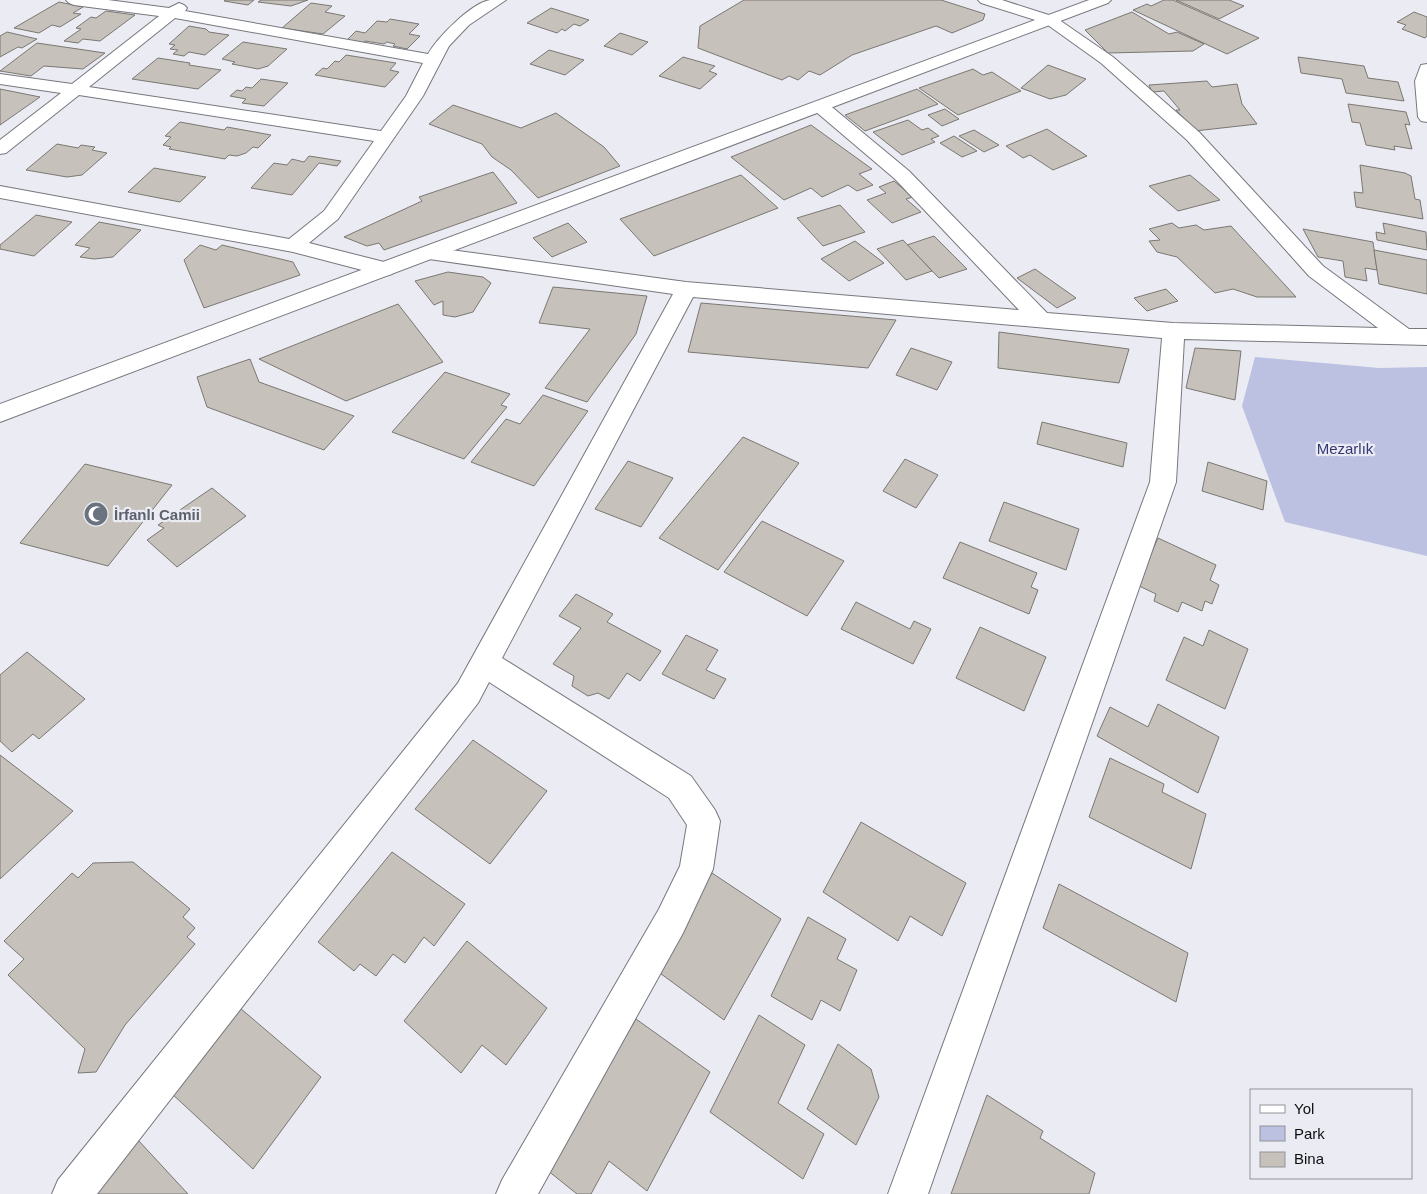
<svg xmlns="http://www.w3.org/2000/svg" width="1427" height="1194" font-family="Arial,sans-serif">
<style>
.green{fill:#bcc1e1}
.building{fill:#c6c1bb;stroke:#7b7772}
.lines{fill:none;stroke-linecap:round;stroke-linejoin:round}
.minor-casing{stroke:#77787e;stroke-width:2}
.secondary-casing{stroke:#77787e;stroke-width:2}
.minor{fill:#fff;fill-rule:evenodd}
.secondary{fill:#fff;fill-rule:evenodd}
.labels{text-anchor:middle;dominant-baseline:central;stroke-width:4.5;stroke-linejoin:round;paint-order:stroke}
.park-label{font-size:15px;fill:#343776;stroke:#ebecf3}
.worship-label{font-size:15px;font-weight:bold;fill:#5b616d;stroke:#ebecf3;text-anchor:start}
</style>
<rect width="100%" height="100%" fill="#ebecf3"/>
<path class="green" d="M 1255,357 L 1379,368 L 1427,367 L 1427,556 L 1285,522 L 1242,406 Z"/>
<g class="building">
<path d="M 225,0 L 254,0 L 248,5 L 224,1 Z"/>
<path d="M 261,0 L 308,0 L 291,6 L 258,2 Z"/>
<path d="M 744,0 L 941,0 L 985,14 L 983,20 L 952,33 L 936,26 L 852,55 L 820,75 L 809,71 L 798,80 L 789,76 L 782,80 L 698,48 L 700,26 Z"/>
<path d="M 1164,0 L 1173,0 L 1259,38 L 1227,54 L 1133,10 L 1147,4 L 1151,6 Z"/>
<path d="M 1176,0 L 1229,0 L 1244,6 L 1219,19 Z"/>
<path d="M 59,2 L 83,7 L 73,13 L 81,14 L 60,27 L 52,25 L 39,33 L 14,28 Z"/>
<path d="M 311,3 L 332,6 L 325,12 L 345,16 L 323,34 L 282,28 Z"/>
<path d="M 551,8 L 589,20 L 580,26 L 574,24 L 565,31 L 562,29 L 557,33 L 527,23 Z"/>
<path d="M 106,11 L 135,15 L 100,41 L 83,39 L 78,43 L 64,41 L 81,29 L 76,28 L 91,17 L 96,18 Z"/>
<path d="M 1132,12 L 1169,34 L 1177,32 L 1204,44 L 1193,51 L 1108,53 L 1085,30 Z"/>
<path d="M 1414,12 L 1427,17 L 1427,36 L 1425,38 L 1402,29 L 1406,25 L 1397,22 Z"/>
<path d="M 390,19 L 419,24 L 409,34 L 420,36 L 407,49 L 393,46 L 395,44 L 387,42 L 384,44 L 365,41 L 363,44 L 346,41 L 356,31 L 365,33 L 377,21 L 387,22 Z"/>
<path d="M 189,26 L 206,29 L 209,32 L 229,35 L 205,55 L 189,52 L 184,56 L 173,54 L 178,50 L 170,49 L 175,45 L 169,44 Z"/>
<path d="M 7,32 L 37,39 L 22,48 L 18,47 L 0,57 L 0,36 Z"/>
<path d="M 620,33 L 648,42 L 632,55 L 604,46 Z"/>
<path d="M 243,42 L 287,49 L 268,66 L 258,69 L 232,64 L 235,62 L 222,59 Z"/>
<path d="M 37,43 L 105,53 L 83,69 L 44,66 L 31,76 L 0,71 Z"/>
<path d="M 549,50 L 584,60 L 565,75 L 530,64 Z"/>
<path d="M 346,55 L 396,63 L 390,70 L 399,72 L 385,87 L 315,75 L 323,68 L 327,69 L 335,61 L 339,62 Z"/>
<path d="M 683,57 L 715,66 L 709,71 L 717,74 L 700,89 L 659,76 Z"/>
<path d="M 1298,57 L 1364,66 L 1368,78 L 1398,82 L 1404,101 L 1346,93 L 1342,79 L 1301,73 Z"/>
<path d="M 158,58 L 190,63 L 189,65 L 221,70 L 198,89 L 132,79 Z"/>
<path d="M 1048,65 L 1086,79 L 1066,95 L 1050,99 L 1021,88 Z"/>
<path d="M 973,69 L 983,75 L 992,72 L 1021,91 L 958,115 L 919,88 Z"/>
<path d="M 261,79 L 288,83 L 264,106 L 242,103 L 246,99 L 230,96 L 237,90 L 242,91 L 246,87 L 252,88 Z"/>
<path d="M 1207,81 L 1212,87 L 1237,84 L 1242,104 L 1257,124 L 1195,131 L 1176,110 L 1180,110 L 1164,91 L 1152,92 L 1149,85 Z"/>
<path d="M 0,89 L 40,97 L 0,125 Z"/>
<path d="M 917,89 L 938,104 L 865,131 L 845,115 Z"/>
<path d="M 1348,104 L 1406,112 L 1410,125 L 1405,124 L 1412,149 L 1394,146 L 1395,150 L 1366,145 L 1360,123 L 1352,122 Z"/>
<path d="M 453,105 L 521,128 L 556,113 L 604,147 L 620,166 L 538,198 L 511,170 L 492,157 L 482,144 L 429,124 Z"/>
<path d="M 945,109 L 959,119 L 942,126 L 928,115 Z"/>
<path d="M 908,120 L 922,130 L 928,128 L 939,136 L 931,139 L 935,142 L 902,155 L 873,132 Z"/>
<path d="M 180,122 L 224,130 L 227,127 L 271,135 L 258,148 L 253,147 L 246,153 L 237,156 L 229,155 L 225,159 L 169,149 L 171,147 L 163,145 L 171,137 L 165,136 Z"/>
<path d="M 811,125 L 872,169 L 859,174 L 873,185 L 857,191 L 848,185 L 822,197 L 811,188 L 784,200 L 731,157 Z"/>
<path d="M 1047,129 L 1087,156 L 1053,170 L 1030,155 L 1023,158 L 1006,146 Z"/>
<path d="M 974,130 L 999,145 L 984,152 L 959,136 Z"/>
<path d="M 954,136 L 977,151 L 962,157 L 940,143 Z"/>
<path d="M 57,144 L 78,148 L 81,145 L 95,147 L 92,150 L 107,153 L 82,175 L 67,177 L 26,170 Z"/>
<path d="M 309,156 L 341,161 L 337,166 L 319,163 L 292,195 L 251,188 L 274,163 L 287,165 L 292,159 L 304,162 Z"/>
<path d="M 1360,165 L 1405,173 L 1411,176 L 1415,199 L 1420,200 L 1423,219 L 1356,207 L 1354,192 L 1363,193 Z"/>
<path d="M 154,168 L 206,177 L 180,202 L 128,192 Z"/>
<path d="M 493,172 L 517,203 L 384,250 L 379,243 L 367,246 L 344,237 L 422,201 L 419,197 Z"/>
<path d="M 741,175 L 778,208 L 654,256 L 620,219 Z"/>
<path d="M 1190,175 L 1220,200 L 1178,211 L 1149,186 Z"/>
<path d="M 894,181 L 913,197 L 906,199 L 921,212 L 892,223 L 867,200 L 886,193 L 879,187 Z"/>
<path d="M 840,205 L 865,232 L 823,246 L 797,218 Z"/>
<path d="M 36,215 L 72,222 L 34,256 L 0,249 L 0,245 Z"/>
<path d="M 99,222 L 141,230 L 113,257 L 94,259 L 80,257 L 90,248 L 75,245 Z"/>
<path d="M 568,223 L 587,242 L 552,257 L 533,238 Z"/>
<path d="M 1172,223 L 1179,228 L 1196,225 L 1204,230 L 1231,226 L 1296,297 L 1257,297 L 1233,289 L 1215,293 L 1177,257 L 1157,252 L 1149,241 L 1160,240 L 1149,229 Z"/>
<path d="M 1383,223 L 1426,232 L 1427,250 L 1377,240 L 1376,232 L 1385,234 Z"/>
<path d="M 1303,229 L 1373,242 L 1377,270 L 1365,268 L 1367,281 L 1345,277 L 1343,261 L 1318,257 Z"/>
<path d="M 934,236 L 967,269 L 939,278 L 907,245 Z"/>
<path d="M 903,240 L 932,271 L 906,280 L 877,249 Z"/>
<path d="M 855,241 L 884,263 L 849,281 L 821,259 Z"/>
<path d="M 200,245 L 216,250 L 222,245 L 293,262 L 300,275 L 204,308 L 184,260 Z"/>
<path d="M 1374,250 L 1427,260 L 1427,294 L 1379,284 Z"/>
<path d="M 1035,269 L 1076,298 L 1057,308 L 1017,278 Z"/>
<path d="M 448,272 L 483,277 L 491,283 L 473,312 L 455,317 L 443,315 L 443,301 L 434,305 L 415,281 Z"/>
<path d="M 553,287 L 647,296 L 636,334 L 587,402 L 545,388 L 590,329 L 539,323 Z"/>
<path d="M 1166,289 L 1178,301 L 1147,311 L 1134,298 Z"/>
<path d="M 701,303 L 896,320 L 868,368 L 688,352 Z"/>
<path d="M 398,304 L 443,362 L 346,401 L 259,359 Z"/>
<path d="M 999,332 L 1129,349 L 1119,383 L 998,368 Z"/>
<path d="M 911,348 L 952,362 L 937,390 L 896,375 Z"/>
<path d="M 1195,348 L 1241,351 L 1235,400 L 1186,388 Z"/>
<path d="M 250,359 L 259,382 L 354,416 L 324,450 L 207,407 L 197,377 Z"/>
<path d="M 445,372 L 510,394 L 501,405 L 507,407 L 464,459 L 392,432 Z"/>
<path d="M 543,395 L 588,411 L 534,486 L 471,462 L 506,419 L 520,424 Z"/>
<path d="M 1042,422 L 1127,443 L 1123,467 L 1037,444 Z"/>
<path d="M 743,437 L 799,463 L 718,570 L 659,538 Z"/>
<path d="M 905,459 L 938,475 L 916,508 L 883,491 Z"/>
<path d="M 628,461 L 673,478 L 641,527 L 595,509 Z"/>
<path d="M 1208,462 L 1267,481 L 1263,510 L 1202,491 Z"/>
<path d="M 85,464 L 172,485 L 108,566 L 20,543 Z"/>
<path d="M 212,488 L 246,516 L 177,567 L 147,540 L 164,528 L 158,525 Z"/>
<path d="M 1004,502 L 1079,529 L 1066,570 L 989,541 Z"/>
<path d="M 762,521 L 844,561 L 807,616 L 724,572 Z"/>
<path d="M 1158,538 L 1216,565 L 1210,580 L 1219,585 L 1212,604 L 1205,601 L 1202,611 L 1182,602 L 1178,612 L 1154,601 L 1156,594 L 1137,585 Z"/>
<path d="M 960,542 L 1037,573 L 1031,587 L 1038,590 L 1029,614 L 943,578 Z"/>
<path d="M 576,594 L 613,614 L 607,622 L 661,651 L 640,681 L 627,673 L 609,699 L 598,693 L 588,696 L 572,686 L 574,676 L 553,664 L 581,628 L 559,616 Z"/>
<path d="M 856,602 L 910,629 L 914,621 L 931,629 L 913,664 L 841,629 Z"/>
<path d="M 980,627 L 1046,657 L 1024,711 L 956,678 Z"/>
<path d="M 1209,630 L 1248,649 L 1225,709 L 1166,680 L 1184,637 L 1203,646 Z"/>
<path d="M 686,635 L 718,650 L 706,670 L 726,679 L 714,699 L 662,674 Z"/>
<path d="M 27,652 L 85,699 L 39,739 L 33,734 L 12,752 L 0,741 L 0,675 Z"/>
<path d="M 1158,704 L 1219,737 L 1198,793 L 1097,736 L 1110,707 L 1148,727 Z"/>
<path d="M 473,740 L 547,791 L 490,864 L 415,809 Z"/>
<path d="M 0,755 L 73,811 L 0,879 Z"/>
<path d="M 1110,758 L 1164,784 L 1162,792 L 1206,814 L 1191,869 L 1089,817 Z"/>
<path d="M 861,822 L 966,883 L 942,936 L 910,916 L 898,941 L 823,892 Z"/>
<path d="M 392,852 L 465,904 L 434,946 L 424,937 L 405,963 L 393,954 L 376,976 L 360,964 L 354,971 L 318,942 Z"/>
<path d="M 133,862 L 190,909 L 183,917 L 195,928 L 187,937 L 195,944 L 125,1025 L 96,1072 L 78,1073 L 85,1049 L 8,975 L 24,959 L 4,941 L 72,873 L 78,878 L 93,863 Z"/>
<path d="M 712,873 L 781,919 L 724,1020 L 653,968 Z"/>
<path d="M 1059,884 L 1188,953 L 1176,1002 L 1043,928 Z"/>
<path d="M 808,917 L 846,939 L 837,959 L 857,970 L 840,1011 L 821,1000 L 812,1020 L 771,996 Z"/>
<path d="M 467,941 L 547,1008 L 506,1065 L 482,1045 L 461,1073 L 404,1021 Z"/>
<path d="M 240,1008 L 321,1077 L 253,1169 L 170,1092 Z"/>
<path d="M 759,1015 L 805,1045 L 778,1103 L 824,1134 L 803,1179 L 710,1112 Z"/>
<path d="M 636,1019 L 710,1072 L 647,1191 L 609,1161 L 591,1194 L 577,1194 L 547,1170 Z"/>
<path d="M 838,1044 L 871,1069 L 879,1097 L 856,1145 L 807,1109 Z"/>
<path d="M 987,1095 L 1043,1131 L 1040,1138 L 1095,1173 L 1089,1194 L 951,1194 Z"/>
<path d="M 138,1140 L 188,1194 L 91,1194 Z"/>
</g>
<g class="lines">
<defs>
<g id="minor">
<path d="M 66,0 L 108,0 L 169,8 L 179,3 L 184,5 L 187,8 L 185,11 L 428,54 C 437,38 471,3 490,0 C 495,0 500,0 506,0 L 469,25 L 449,46 L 423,96 L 338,219 L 309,243 L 392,264 L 395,269 L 392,274 L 385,276 L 293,252 L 0,198 L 0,186 L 289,239 L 324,211 L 374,141 L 79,95 L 6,153 L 0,154 L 0,140 L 61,93 L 0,84 L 0,74 L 72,84 L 159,16 L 74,5 L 69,3 ZM 175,18 L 423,63 L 406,96 L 381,131 L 89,87 Z"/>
<path d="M 978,0 L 1002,0 L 1055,17 L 1113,57 L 1199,132 L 1323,266 L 1409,329 L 1427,329 L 1427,345 L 1184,339 L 1176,482 L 928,1194 L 888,1194 L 1150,482 L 1162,338 L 693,297 L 502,658 L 691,776 L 715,810 L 720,821 L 713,869 L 683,933 L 538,1194 L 496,1194 L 502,1180 L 659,909 L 680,866 L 687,825 L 669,798 L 489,682 L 478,703 L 97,1194 L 52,1194 L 58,1180 L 458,683 L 673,294 L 429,259 L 422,258 L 419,253 L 422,248 L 429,247 L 686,282 L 1019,310 L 895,179 L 815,111 L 812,107 L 815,103 L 821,102 L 827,103 L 909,171 L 1047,313 L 1173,323 L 1378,328 L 1309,276 L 1187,140 L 1101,63 L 1045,23 L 981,3 Z"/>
<path d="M 1427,64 L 1427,122 L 1421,121 L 1418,117 L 1415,81 L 1421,65 Z"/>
</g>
<path id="secondary" d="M 1089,0 L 1111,0 L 1108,3 L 0,422 L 0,404 Z"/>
</defs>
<use href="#minor" class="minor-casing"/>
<use href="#secondary" class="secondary-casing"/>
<use href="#minor" class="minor"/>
<use href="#secondary" class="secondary"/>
</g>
<defs>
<symbol id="mosque-disc" viewBox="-11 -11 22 22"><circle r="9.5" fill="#6b7280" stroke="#ebecf3"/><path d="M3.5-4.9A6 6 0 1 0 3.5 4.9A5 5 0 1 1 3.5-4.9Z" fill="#fff"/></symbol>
</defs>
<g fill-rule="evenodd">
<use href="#mosque-disc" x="82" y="500" width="28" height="28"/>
</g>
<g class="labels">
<g class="park-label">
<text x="1345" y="448">Mezarlık</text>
</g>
<g class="worship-label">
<text x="114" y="514">İrfanlı Camii</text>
</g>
</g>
<rect x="1250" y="1089" width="162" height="90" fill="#ebecf3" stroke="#929398"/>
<rect x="1260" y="1105" width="25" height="8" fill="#ffffff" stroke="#929398"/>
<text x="1294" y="1114" font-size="15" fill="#0d0e10">Yol</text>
<rect x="1260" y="1126" width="25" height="15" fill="#bcc1e1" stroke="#929398"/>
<text x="1294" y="1139" font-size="15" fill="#0d0e10">Park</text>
<rect x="1260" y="1152" width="25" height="15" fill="#c6c1bb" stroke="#929398"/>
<text x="1294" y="1164" font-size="15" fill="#0d0e10">Bina</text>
</svg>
